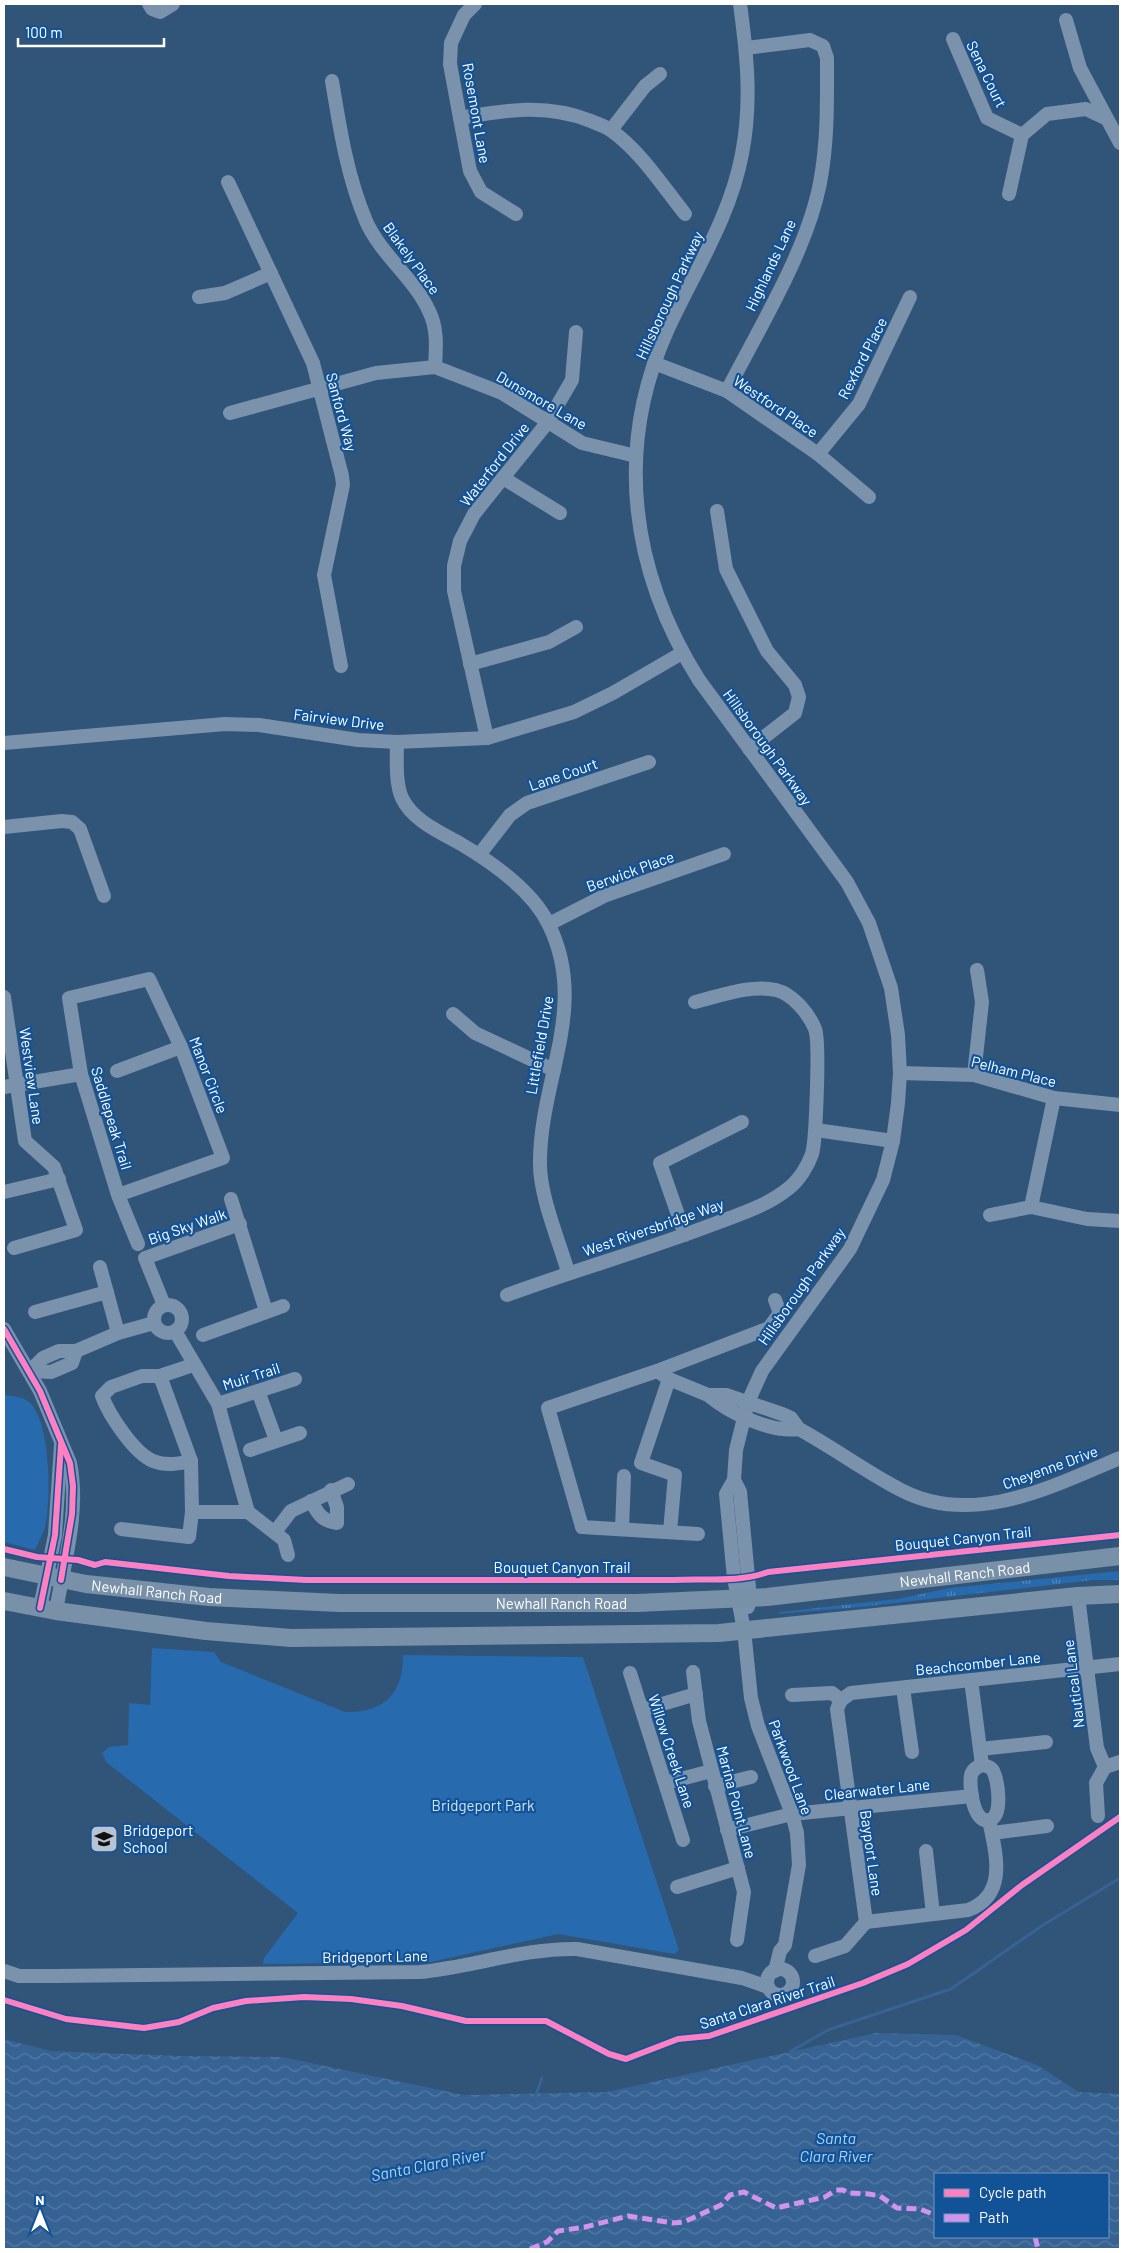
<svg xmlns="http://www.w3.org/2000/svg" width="1124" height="2253" font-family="Barlow,sans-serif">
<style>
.grass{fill:url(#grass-tufts)}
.green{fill:#276aae}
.water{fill:url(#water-waves);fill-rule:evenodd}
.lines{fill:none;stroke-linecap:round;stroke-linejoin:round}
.stream{stroke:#366394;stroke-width:3}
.minor{stroke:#7a92ab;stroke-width:14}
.major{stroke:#7990a9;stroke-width:18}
.quiet{stroke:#d193ec;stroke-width:5;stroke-dasharray:10 5;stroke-linecap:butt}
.cycleway-casing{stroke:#125398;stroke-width:9}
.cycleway{stroke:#ff80c0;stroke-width:6}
.labels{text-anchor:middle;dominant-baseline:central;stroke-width:4.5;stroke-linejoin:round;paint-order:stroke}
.street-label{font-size:15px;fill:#fff;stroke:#125398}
.park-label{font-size:15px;fill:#cbe5fd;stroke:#125398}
.poi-label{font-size:15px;fill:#fff;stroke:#125398;text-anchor:start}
.water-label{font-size:16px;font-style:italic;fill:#b0d5fa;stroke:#125398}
</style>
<defs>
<pattern id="grass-tufts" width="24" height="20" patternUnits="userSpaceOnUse" patternTransform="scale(1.25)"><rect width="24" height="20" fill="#276aae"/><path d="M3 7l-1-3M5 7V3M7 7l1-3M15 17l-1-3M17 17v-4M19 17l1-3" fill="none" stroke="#5288be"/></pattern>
<pattern id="water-waves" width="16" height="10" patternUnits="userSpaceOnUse" patternTransform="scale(1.25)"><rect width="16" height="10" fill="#366394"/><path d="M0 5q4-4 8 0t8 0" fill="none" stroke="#547aa4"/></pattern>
</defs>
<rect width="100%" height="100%" fill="#315479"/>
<path class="grass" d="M 1120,1571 L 1120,1580 L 1093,1580 L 860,1607 L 778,1614 L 780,1612 L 897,1599 L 950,1588 Z"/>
<g class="green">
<path d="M 4,1395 C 13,1396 26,1397 32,1405 C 50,1428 51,1493 46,1522 C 45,1531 39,1541 35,1550 L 4,1542 Z"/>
<path d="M 152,1648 L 214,1652 L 221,1662 L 345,1712 C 384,1713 403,1694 403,1655 L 583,1657 L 679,1950 L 674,1954 L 558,1934 L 431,1962 L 263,1964 L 264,1958 L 298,1913 L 106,1762 L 102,1753 L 109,1747 L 128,1745 L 129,1703 L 150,1705 Z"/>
</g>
<path class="water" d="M 876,2033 L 956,2035 L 1037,2065 L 1079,2092 L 1120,2094 L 1120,2249 L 4,2249 L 4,2039 L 51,2051 L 180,2056 L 282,2057 L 464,2095 L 607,2092 ZM 935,2174 L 1108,2174 L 1108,2237 L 935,2237 Z"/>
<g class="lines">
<g class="stream">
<path d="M 791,2051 L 828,2030 L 951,1989 L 1040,1927 L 1120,1878"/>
<path d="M 535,2097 L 542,2078"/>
</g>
<g class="minor">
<path d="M 149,4 L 152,9 L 160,12 L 173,4"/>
<path d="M 475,4 L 464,15 L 451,43 L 450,64 L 460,118 L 470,171 L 481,192 L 516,214"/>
<path d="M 740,4 C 747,55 752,103 742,154 C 730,218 694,272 667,331 C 614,449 631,572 699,680 L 847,882 L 869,923 L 891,988 L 898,1035 L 900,1073 L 898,1103 L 893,1141 L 883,1180 L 850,1249 L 762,1371 L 748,1402 L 736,1450 L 734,1480 L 726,1494 L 734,1578 L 744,1630 L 751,1698 L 758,1726 L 792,1814 L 797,1833 L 799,1865 L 785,1945 L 780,1951 L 775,1971"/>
<path d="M 1066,20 L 1080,68 L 1120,143"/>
<path d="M 953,39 L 987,118 L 1022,135"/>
<path d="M 332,81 C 340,129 347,176 366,221 C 381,255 414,278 429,311 C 438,329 436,348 435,367"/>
<path d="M 460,118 C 505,110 547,103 591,121 C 597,124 606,126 612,131 C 641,152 662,185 685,214"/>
<path d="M 611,130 L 645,86 L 660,74"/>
<path d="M 228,182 L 313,363 L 342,476 L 343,485 L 324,575 L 341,666"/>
<path d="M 1009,194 L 1022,135 L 1047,114 L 1086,109 L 1107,119"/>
<path d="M 199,297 L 225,293 L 271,273"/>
<path d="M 654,363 L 727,391 L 818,454 L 869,497"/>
<path d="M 727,391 C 759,328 807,251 820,183 C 828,141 827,100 827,58 L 823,46 L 810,40 L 746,48"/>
<path d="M 230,413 L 376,373 L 435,367 L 502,393 L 582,443 L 636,456"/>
<path d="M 818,454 L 859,404 L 910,297"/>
<path d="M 503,478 L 560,513"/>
<path d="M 717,511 L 726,569 L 767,651 L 795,685 L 799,697 L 795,713 L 749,749"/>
<path d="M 470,664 L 549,642 L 576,627"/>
<path d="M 487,738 L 454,591 L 454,566 L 460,541 L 474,514 L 547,423 L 572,380 L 576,332"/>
<path d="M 397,742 C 397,758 395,783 402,798 C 413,821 440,832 461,844 C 493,863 533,891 549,925 C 589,1007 540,1079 540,1162 C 539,1194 559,1241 568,1272"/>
<path d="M 4,743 L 225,724 L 259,725 L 358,740 L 397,742 L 487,738 L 574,712 L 613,693 L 682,653"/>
<path d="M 4,827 L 62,821 L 72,822 L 80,829 L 104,896"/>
<path d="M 479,855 L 510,815 L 527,803 L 649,762"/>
<path d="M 549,924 L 604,896 L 724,854"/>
<path d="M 4,997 L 25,1141 L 54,1167 L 76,1230 L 14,1248"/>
<path d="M 453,1014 L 475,1033 L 554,1070"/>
<path d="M 117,1071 L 181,1047"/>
<path d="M 900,1073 L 974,1075 L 1054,1098 L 1120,1105"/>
<path d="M 974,1075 L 982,1002 L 977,970"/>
<path d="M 4,1087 L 81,1074"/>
<path d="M 816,1130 L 893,1141"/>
<path d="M 4,1192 L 59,1179"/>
<path d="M 118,1195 L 223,1158 L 181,1047 L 149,979 L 69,998 L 81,1074 L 118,1195 L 138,1244"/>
<path d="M 231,1199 L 266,1311"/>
<path d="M 1031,1207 L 1054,1098"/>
<path d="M 990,1215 L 1031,1207 L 1087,1219 L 1120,1221"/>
<path d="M 685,1235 L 660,1163 L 742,1122"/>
<path d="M 100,1267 L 118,1333"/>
<path d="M 507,1295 C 575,1270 646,1250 714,1224 C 740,1214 767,1206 789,1188 C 799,1180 808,1166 812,1154 C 816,1141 820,1040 815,1029 C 809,1014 793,994 776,990 C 750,984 720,996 695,1002"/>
<path d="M 164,1305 L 145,1258 L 240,1224"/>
<circle cx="168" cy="1319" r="14"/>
<path d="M 35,1312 L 107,1292"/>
<path d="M 4,1329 L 40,1391 L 70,1463 C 80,1511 64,1563 56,1611"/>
<path d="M 175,1331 L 218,1404 L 248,1512 L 284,1540 L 288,1555"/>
<path d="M 203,1335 L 283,1306"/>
<path d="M 30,1371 L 43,1358 L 59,1351 L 76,1351 L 118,1333 L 154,1323"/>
<path d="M 30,1371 L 51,1372 L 72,1363 L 76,1351"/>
<path d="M 657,1371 L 669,1379 L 708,1395 L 726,1395 L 782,1414 L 791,1418 L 799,1429 C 834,1448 866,1472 901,1490 C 973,1528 1053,1486 1120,1458"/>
<path d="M 669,1379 L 641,1463 L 675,1475 L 670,1532"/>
<path d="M 258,1391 L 276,1440"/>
<path d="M 708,1395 C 729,1413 771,1433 799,1429"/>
<path d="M 218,1404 L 295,1379"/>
<path d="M 250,1450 L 300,1433"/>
<path d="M 191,1461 C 178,1464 166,1466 153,1461 C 134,1453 109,1415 102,1396 L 111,1387 L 142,1376 L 160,1376 L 193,1365"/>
<path d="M 734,1480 L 740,1492 L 750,1598 L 748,1607"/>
<path d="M 311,1501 C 318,1514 322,1521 337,1523 L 337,1507 L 331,1490"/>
<path d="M 192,1512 L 248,1512"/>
<path d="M 121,1529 L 189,1537 L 192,1512 L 191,1461 L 160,1376"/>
<path d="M 622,1529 L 624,1476"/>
<path d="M 275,1532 L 291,1511 L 348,1484"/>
<path d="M 698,1534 L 582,1527 L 548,1408 L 657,1371 L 769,1328 L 780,1313 L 775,1300"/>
<path d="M 1078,1596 L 1097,1748 L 1105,1767"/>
<path d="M 40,1608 L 55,1535 L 61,1445"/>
<path d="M 693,1672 L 699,1721 L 744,1892 L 737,1940"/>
<path d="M 630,1673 L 683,1840"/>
<path d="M 971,1680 L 982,1765"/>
<path d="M 903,1688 L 912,1752"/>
<path d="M 792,1695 L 832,1693 L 841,1700"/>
<path d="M 841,1700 L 851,1693 L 1120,1664"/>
<path d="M 841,1700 L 837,1709 L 866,1922"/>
<path d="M 642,1710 L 696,1694"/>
<path d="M 980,1749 L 1046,1742"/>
<path d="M 982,1765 C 987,1766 992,1767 994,1773 C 998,1783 1003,1815 990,1820 C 973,1825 969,1786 971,1775 C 973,1769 977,1767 982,1765 Z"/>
<path d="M 1105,1767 L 1120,1762"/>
<path d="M 666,1783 L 711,1771"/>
<path d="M 715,1786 L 751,1777"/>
<path d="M 1098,1816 L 1096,1783 L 1105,1767"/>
<path d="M 727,1830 L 792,1814 L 972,1796"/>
<path d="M 992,1833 L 1047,1826"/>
<path d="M 926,1851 L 933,1914"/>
<path d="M 677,1887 L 738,1868"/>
<path d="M 866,1922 L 968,1910 C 1008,1895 996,1854 989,1820"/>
<path d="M 815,1956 L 845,1946 L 866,1922"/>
<circle cx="780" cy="1982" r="13"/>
<path d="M 4,1971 L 19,1976 L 55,1976 L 420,1972 C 473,1967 523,1948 577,1949 L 742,1978 L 768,1987"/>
</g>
<g class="major">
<path id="s1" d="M 4,1567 L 86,1584 L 209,1597 L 339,1603 L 637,1603 L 767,1597 L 1120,1556"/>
<path d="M 4,1601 L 56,1611 L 206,1631 L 291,1638 L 719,1633 L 1078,1596 L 1120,1594"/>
</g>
<g class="quiet">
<path d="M 1035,2237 L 1038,2249"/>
<path d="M 530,2249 L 547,2242 L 558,2231 L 585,2227 L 628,2216 L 673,2223 L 684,2222 L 721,2205 L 730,2195 L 744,2192 L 776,2208 L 825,2197 L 836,2190 L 843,2190 L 848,2193 L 869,2194 L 880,2196 L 897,2208 L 920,2209 L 935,2215"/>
</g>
<defs>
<g id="cycleway">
<path d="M 4,1329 L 40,1391 L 70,1463 L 73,1486 L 72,1514 L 61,1580"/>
<path d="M 4,1549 L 37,1557 L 78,1560 L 95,1565 L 105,1562 L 229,1576 L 306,1580 L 673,1580 C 704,1578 738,1583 768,1572 L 1120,1535"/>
<path d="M 40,1608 L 55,1535 L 61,1445"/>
<path d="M 4,2000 L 66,2019 L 144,2028 L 179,2022 L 213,2008 L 246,2001 L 304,1997 L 351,1999 L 402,2006 L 466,2021 L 546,2021 L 609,2054 L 626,2059 L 678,2039 L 709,2036 L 863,1983 L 908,1964 L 966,1930 L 1022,1885 L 1120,1817"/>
</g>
</defs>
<use href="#cycleway" class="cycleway-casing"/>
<use href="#cycleway" class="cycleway"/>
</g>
<defs>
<symbol id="school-square" viewBox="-11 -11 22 22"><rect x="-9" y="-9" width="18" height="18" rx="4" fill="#b7c3d0" stroke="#125398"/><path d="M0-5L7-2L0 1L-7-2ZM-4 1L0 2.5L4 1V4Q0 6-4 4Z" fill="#111"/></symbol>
</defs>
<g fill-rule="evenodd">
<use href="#school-square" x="88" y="1823" width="32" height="32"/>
</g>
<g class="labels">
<g class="street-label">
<text transform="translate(987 74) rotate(64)">Sena Court</text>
<text transform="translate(477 113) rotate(80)">Rosemont Lane</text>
<text transform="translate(412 258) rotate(54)">Blakely Place</text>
<text transform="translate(770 265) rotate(-65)">Highlands Lane</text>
<text transform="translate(669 295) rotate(-65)">Hillsborough Parkway</text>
<text transform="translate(862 358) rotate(-63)">Rexford Place</text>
<text transform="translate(542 400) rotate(30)">Dunsmore Lane</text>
<text transform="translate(776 406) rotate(34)">Westford Place</text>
<text transform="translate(342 412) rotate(75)">Sanford Way</text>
<text transform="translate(494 464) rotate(-52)">Waterford Drive</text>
<text transform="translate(339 719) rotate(7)">Fairview Drive</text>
<text transform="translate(768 747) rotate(54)">Hillsborough Parkway</text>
<text transform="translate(563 774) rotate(-19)">Lane Court</text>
<text transform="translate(630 871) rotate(-20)">Berwick Place</text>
<text transform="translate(539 1045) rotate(-80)">Littlefield Drive</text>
<text transform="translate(1014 1071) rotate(14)">Pelham Place</text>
<text transform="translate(209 1075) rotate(69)">Manor Circle</text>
<text transform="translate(32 1076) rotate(82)">Westview Lane</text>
<text transform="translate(112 1118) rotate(73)">Saddlepeak Trail</text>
<text transform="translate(187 1226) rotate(-19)">Big Sky Walk</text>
<text transform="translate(653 1227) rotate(-19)">West Riversbridge Way</text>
<text transform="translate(801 1286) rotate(-55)">Hillsborough Parkway</text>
<text transform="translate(251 1376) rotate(-18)">Muir Trail</text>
<text transform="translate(1050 1467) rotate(-20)">Cheyenne Drive</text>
<text transform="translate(963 1538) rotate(-6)">Bouquet Canyon Trail</text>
<text x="562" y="1567">Bouquet Canyon Trail</text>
<text stroke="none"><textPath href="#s1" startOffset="965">Newhall Ranch Road</textPath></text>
<text stroke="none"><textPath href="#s1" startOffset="155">Newhall Ranch Road</textPath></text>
<text stroke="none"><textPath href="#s1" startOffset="560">Newhall Ranch Road</textPath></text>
<text transform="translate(978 1663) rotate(-6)">Beachcomber Lane</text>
<text transform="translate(1073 1684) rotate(-97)">Nautical Lane</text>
<text transform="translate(672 1751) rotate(72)">Willow Creek Lane</text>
<text transform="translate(791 1767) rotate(70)">Parkwood Lane</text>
<text transform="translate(877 1789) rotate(-6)">Clearwater Lane</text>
<text transform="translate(737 1802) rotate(75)">Marina Point Lane</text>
<text transform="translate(872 1853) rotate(82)">Bayport Lane</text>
<text transform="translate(375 1956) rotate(-1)">Bridgeport Lane</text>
<text transform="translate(767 2002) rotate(-18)">Santa Clara River Trail</text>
</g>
<g class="park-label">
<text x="483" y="1805">Bridgeport Park</text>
</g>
<g class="poi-label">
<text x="123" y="1830">Bridgeport<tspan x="123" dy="17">School</tspan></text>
</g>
<g class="water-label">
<text x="836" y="2137">Santa<tspan x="836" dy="18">Clara River</tspan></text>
<text transform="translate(428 2164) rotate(-11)">Santa Clara River</text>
</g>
</g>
<rect width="1124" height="2253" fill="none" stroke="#ffffff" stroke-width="10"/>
<rect x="934" y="2173" width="175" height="65" fill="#125398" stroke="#7198c1"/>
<rect x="944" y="2189" width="25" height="8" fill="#ff80c0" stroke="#7198c1"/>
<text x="979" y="2198" font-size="15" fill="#ffffff">Cycle path</text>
<rect x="944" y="2214" width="25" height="8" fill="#d193ec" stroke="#7198c1"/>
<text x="979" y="2223" font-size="15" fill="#ffffff">Path</text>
<g transform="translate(40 2213)" stroke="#125398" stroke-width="4" paint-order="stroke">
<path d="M0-4L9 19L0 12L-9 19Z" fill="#ffffff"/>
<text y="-8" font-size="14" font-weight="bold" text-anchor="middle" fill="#ffffff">N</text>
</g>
<path d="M18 38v8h146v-8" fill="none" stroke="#ffffff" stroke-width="2.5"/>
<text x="25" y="38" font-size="15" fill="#ffffff" stroke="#125398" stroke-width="4" paint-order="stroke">100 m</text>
</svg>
